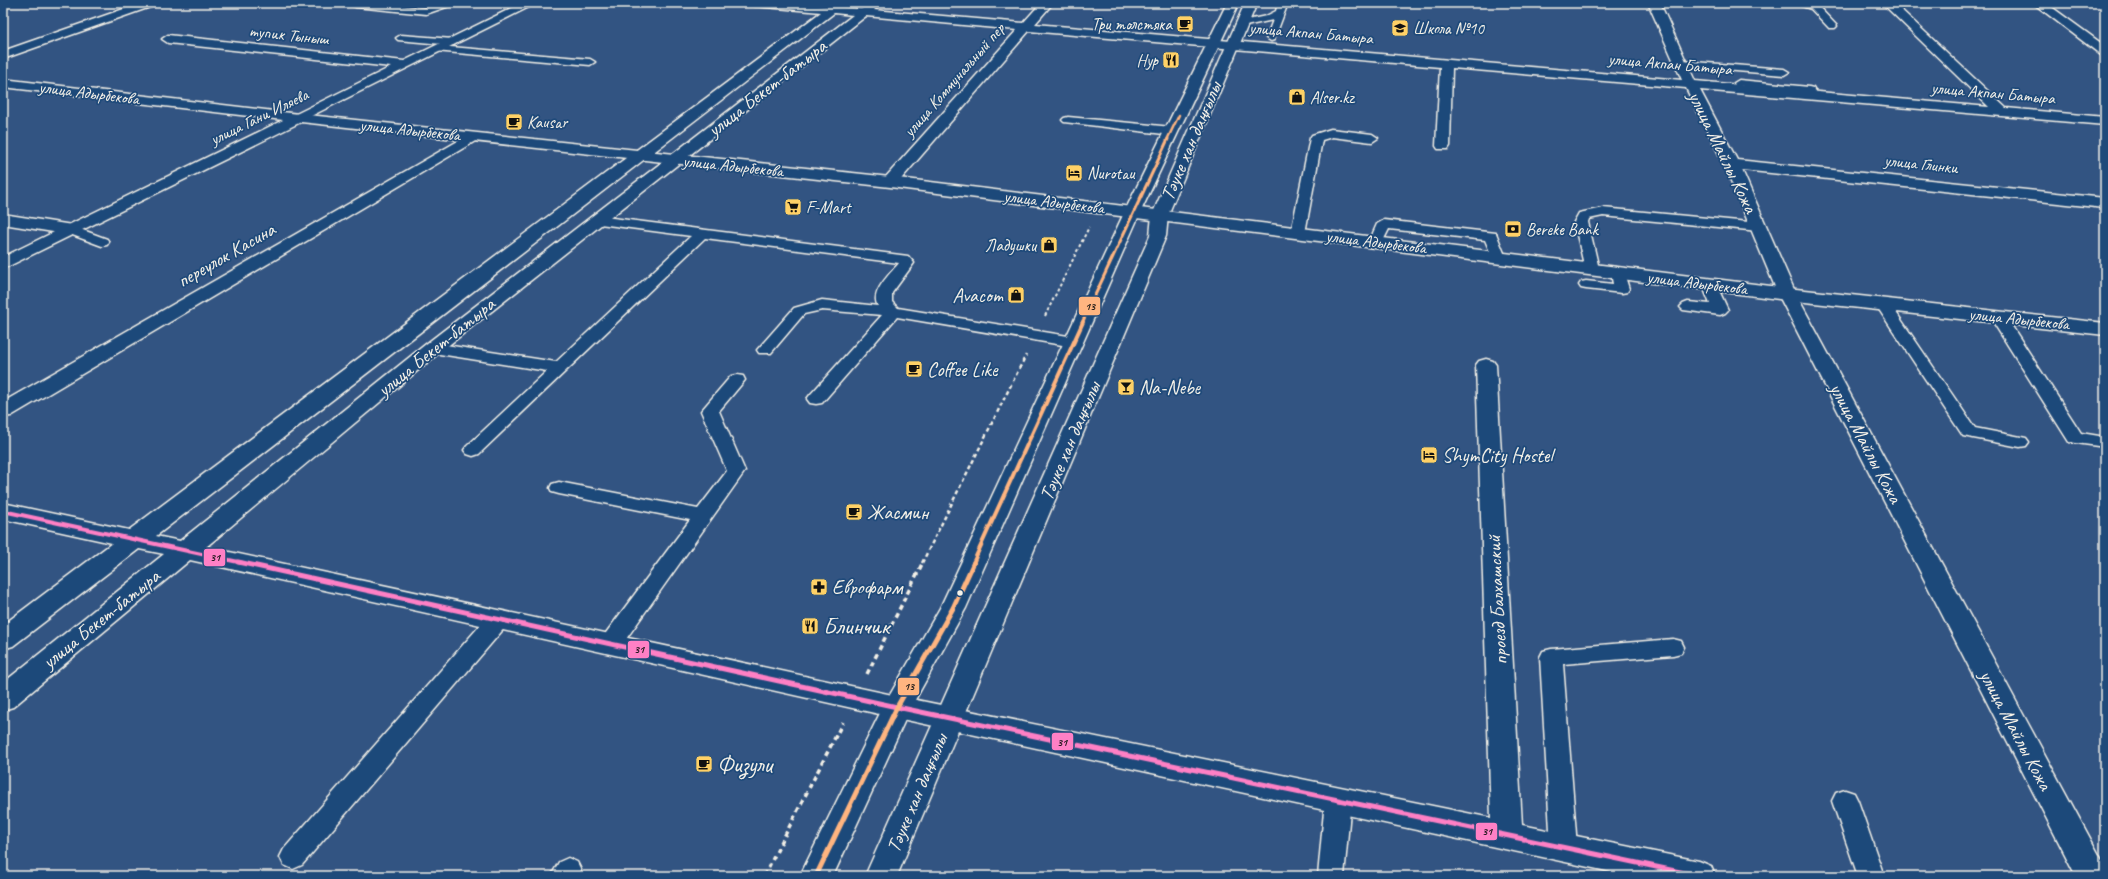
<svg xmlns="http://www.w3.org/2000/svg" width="2108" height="879" font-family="Caveat,sans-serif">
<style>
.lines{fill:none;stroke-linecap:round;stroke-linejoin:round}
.lane-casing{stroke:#f4f1e8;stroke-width:3}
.street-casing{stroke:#f4f1e8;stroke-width:3}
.secondary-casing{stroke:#f4f1e8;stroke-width:3}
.primary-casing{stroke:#f4f1e8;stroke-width:3}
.path-far2{stroke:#f4f1e8;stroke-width:2;stroke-dasharray:3 2.5;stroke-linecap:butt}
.path-far1{stroke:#f4f1e8;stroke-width:2.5;stroke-dasharray:4 3;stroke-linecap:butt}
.path{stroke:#f4f1e8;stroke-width:3.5;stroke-dasharray:5 4;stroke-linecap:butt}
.lane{fill:#1f4a7a;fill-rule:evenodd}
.street{fill:#1f4a7a;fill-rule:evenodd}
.secondary{fill:#1f4a7a;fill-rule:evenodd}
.primary{fill:#1f4a7a;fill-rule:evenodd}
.bus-1-far1-casing{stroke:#1f4a7a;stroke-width:7}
.bus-1-casing{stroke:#1f4a7a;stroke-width:8}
.bus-2-far3-casing{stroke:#1f4a7a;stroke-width:4}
.bus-2-far2-casing{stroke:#1f4a7a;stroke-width:5.5}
.bus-2-far1-casing{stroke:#1f4a7a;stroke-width:7}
.bus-2-casing{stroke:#1f4a7a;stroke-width:8}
.bus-1-far1{stroke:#ff80c5;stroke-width:4}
.bus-1{stroke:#ff80c5;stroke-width:5}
.bus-2-far3{stroke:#ffb580;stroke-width:2.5}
.bus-2-far2{stroke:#ffb580;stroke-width:3}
.bus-2-far1{stroke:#ffb580;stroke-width:4}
.bus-2{stroke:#ffb580;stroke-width:5}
.bus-dot{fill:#f4f1e8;stroke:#1f4a7a;stroke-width:1.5}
.labels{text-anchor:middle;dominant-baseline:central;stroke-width:3.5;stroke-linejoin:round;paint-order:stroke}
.far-poi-label{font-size:17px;fill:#f4f1e8;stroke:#1f4a7a;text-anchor:start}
.far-street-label{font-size:17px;fill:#f4f1e8;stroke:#1f4a7a}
.street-label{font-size:20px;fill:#f4f1e8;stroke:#1f4a7a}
.poi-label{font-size:20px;fill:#f4f1e8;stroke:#1f4a7a;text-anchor:start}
.near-poi-label{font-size:24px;fill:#f4f1e8;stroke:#1f4a7a;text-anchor:start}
.line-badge{stroke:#1f4a7a;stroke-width:1.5}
.pale-badge-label{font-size:11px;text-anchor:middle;font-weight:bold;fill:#111}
</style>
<rect width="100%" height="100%" fill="#325482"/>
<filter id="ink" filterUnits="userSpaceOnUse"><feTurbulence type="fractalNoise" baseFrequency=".025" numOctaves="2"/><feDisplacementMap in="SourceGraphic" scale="8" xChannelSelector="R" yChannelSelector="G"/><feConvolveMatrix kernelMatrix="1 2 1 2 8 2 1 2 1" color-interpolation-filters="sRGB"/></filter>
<g filter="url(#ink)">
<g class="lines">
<defs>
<g id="lane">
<path d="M 352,3 L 373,3 L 426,8 L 443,3 L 458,3 L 426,14 L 356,7 L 353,6 Z"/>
<path d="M 1278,3 L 1288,3 L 1274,40 L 1271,41 L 1266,38 L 1273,20 L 1241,27 L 1236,24 L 1238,22 L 1266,16 L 1276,11 Z"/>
<path d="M 1793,3 L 1817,5 L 1837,26 L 1835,28 L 1829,28 L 1811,9 Z"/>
<path d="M 401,35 L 453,39 L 458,42 L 453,45 L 398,40 L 396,38 Z"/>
<path d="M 439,46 L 590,59 L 595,62 L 590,65 L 435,51 L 435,47 Z"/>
<path d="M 1681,61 L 1784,69 L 1789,72 L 1784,75 L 1677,66 L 1676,64 Z"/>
<path d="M 1739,80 L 1809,87 L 1813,88 L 1817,95 L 1812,98 L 1808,97 L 1805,93 L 1735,85 L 1734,83 Z"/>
<path d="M 1068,117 L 1172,127 L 1178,131 L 1172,135 L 1064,122 L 1062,120 L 1064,118 Z"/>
<path d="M 1331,129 L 1372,134 L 1378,138 L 1372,142 L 1332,137 L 1322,140 L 1305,233 L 1298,237 L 1293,236 L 1291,233 L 1310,138 L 1312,135 Z"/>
<path d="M 1603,208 L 1759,223 L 1766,227 L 1759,231 L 1603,216 L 1589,219 L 1588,222 L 1599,269 L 1597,272 L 1587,272 L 1585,269 L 1574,222 L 1579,213 Z"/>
<path d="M 597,216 L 908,256 L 914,263 L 892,293 L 892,302 L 898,308 L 1074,337 L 1080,339 L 1082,342 L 1080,345 L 1074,347 L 897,317 L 822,403 L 816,404 L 810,403 L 807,399 L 810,395 L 882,315 L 822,310 L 804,314 L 771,353 L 759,353 L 757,350 L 794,308 L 822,300 L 878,306 C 869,293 891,273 899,263 L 705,238 L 479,454 L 473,456 L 467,454 L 464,450 L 467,446 L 547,371 L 433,353 L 427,351 L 425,348 L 427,345 L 433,343 L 556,362 L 691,236 L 592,223 L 590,220 Z"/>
<path d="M 1384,220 L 1496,233 L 1506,258 L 1504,261 L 1494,261 L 1485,240 L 1389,229 L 1381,245 L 1371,245 L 1369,242 L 1377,224 Z"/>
<path d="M 72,226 L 107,239 L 109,242 L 107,245 L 102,246 L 67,233 L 65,230 L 67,227 Z"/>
<path d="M 1618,269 L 1623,270 L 1629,289 L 1627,292 L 1622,293 L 1586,289 L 1581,288 L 1579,285 L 1581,282 L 1586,281 L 1613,284 L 1611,273 L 1613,270 Z"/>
<path d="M 1709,280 L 1714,281 L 1716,284 L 1728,310 L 1725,313 L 1720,315 L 1683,310 L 1680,307 L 1683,304 L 1688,302 L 1710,304 L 1702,284 L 1704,281 Z"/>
<path d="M 1884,300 L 1889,302 L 1975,428 L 2026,438 L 2029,442 L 2026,446 L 2020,447 L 1963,436 L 1876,305 L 1879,302 Z"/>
<path d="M 1998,312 L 2003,314 L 2006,317 L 2081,433 L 2105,437 L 2105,447 L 2069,442 L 1990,317 L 1993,314 Z"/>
<path d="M 737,375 L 743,376 L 745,380 L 719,411 L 745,471 L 619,649 L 611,651 L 603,649 L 600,643 L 603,637 L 690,520 L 559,494 L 552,492 L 550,488 L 552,484 L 559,482 L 698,509 L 727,471 L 701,411 L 731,376 Z"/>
<path d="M 499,611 L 507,613 L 510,619 L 507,625 L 302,865 L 293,869 L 284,865 L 280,857 L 284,849 L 491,613 Z"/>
<path d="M 1673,639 L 1681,641 L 1684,647 L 1681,653 L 1673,655 L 1563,664 L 1577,847 L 1573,855 L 1564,859 L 1555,855 L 1551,847 L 1540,657 L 1543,651 L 1551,649 Z"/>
<path d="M 1338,789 L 1347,792 L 1351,800 L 1344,876 L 1318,876 L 1325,800 L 1329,792 Z"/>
<path d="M 1845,790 L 1854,793 L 1858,801 L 1884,876 L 1858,876 L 1832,801 L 1836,793 Z"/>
<path d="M 568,858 L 577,862 L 581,870 L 579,876 L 551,876 L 559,862 Z"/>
</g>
<g id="street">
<path d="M 141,3 L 158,3 L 156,5 L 3,59 L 3,51 Z"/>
<path d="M 522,3 L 537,3 L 299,122 L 294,121 L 292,118 L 294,115 L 391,67 L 168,43 L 162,39 L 168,35 L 404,61 Z"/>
<path d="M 748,3 L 792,3 L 830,6 L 836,3 L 841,4 L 842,7 L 861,9 L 871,4 L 877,7 L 874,10 L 1023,23 L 1041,3 L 1053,3 L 1035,24 L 1682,80 L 1648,3 L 1660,3 L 1695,81 L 1989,107 L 1882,3 L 1894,3 L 2006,108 L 2105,117 L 2105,125 L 1700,90 L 1737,160 L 2105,198 L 2105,208 L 1742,170 L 1796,294 L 2105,866 L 2105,876 L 2076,876 L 1778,294 L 1724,164 L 1686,88 L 1452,68 L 1450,146 L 1448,149 L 1438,149 L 1436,146 L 1440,67 L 1029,31 L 896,185 L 884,185 L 882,182 L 884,179 L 1017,30 L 866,16 L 440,352 L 206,547 L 897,696 L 1491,818 L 1476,365 L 1479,361 L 1486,359 L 1493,361 L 1496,365 L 1522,825 L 1699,861 L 1711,866 L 1715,876 L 1630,876 L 897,718 L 190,560 L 13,707 L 3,710 L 3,683 L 164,554 L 139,549 L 13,646 L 3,649 L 3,625 L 112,543 L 3,519 L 3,503 L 129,530 L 821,12 L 754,6 ZM 834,13 L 853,15 L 426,344 L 180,541 L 156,536 Z"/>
<path d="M 472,133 L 477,134 L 479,137 L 477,140 L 11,416 L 3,417 L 3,402 Z"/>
<path d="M 3,214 L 72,225 L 78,226 L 80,230 L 78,234 L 72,235 L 3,224 Z"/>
</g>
<g id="secondary">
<path d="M 2033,3 L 2046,3 L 2105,46 L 2105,56 L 2101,55 Z"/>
<path d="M 3,79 L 299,114 L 890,177 L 1787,288 L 2105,323 L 2105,335 L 1787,300 L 890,187 L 301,122 L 3,269 L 3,257 L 283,120 L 3,87 Z"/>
</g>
<g id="primary">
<path d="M 1227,3 L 1239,3 L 1140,213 L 966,608 L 910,709 L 833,876 L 800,876 L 883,707 L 940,608 L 1124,213 Z"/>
<path d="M 1245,3 L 1257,3 L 1168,215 L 1166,236 L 897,876 L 865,876 L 1150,236 L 1152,215 Z"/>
</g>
</defs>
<use href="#lane" class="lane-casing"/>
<use href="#street" class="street-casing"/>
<use href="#secondary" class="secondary-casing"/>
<use href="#primary" class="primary-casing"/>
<path class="path-far2" d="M 1045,316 L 1089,227"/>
<path class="path-far1" d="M 922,563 L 1026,355"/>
<g class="path">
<path d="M 867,674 L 923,562"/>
<path d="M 764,876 L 843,722"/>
</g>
<use href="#lane" class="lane"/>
<use href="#street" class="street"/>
<use href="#secondary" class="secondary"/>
<use href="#primary" class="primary"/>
<defs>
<path id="bus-1-far1" d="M 3,511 L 243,563"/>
<path id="bus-1" d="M 238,562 L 897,707 L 1699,876"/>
<path id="bus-2-far3" d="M 1167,140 L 1179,115"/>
<path id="bus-2-far2" d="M 1082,323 L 1168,139"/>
<path id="bus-2-far1" d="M 973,563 L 1083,322"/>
<path id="bus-2" d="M 816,876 L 897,707 L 953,608 L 974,562"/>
</defs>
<use href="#bus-1-far1" class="bus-1-far1-casing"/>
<use href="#bus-1" class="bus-1-casing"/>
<use href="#bus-2-far3" class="bus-2-far3-casing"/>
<use href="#bus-2-far2" class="bus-2-far2-casing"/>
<use href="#bus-2-far1" class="bus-2-far1-casing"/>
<use href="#bus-2" class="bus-2-casing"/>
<use href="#bus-1-far1" class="bus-1-far1"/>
<use href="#bus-1" class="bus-1"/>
<use href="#bus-2-far3" class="bus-2-far3"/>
<use href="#bus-2-far2" class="bus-2-far2"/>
<use href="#bus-2-far1" class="bus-2-far1"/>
<use href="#bus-2" class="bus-2"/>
</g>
</g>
<defs>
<symbol id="cafe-square" viewBox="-11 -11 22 22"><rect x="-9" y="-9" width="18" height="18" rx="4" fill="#ffd166" stroke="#1f4a7a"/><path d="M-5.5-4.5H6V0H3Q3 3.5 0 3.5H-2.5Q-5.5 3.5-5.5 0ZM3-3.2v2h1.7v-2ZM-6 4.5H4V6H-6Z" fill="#111"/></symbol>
<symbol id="school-square" viewBox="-11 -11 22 22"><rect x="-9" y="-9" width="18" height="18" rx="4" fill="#ffd166" stroke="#1f4a7a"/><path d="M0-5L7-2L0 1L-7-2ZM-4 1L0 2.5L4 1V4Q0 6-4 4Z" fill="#111"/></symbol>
<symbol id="restaurant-square" viewBox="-11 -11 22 22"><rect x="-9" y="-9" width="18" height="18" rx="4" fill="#ffd166" stroke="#1f4a7a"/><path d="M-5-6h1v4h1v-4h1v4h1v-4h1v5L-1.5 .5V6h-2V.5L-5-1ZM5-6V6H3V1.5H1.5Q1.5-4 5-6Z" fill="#111"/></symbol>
<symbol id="shop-square" viewBox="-11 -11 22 22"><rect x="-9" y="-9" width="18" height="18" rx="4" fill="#ffd166" stroke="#1f4a7a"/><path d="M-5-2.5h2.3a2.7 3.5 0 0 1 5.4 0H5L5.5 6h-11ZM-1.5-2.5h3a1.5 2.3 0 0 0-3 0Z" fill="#111"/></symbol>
<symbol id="hotel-square" viewBox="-11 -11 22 22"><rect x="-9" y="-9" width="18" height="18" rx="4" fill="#ffd166" stroke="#1f4a7a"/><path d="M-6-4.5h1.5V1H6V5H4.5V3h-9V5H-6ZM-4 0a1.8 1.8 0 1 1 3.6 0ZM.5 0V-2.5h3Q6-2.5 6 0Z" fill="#111"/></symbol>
<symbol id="supermarket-square" viewBox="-11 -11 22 22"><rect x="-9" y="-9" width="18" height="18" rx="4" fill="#ffd166" stroke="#1f4a7a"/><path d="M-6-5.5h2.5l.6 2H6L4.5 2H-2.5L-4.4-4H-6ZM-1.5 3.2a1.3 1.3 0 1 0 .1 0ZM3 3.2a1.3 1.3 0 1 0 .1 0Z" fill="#111"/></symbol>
<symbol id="bank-square" viewBox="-11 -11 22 22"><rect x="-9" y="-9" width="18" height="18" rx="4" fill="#ffd166" stroke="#1f4a7a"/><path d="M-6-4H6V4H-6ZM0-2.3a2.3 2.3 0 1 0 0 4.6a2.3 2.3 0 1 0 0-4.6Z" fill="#111"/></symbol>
<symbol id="bar-square" viewBox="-11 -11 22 22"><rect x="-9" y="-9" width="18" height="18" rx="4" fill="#ffd166" stroke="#1f4a7a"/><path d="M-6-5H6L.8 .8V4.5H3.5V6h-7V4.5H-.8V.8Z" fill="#111"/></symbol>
<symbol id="pharmacy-square" viewBox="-11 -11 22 22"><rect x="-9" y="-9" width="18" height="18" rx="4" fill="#ffd166" stroke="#1f4a7a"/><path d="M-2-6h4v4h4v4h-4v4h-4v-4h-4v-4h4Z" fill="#111"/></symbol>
</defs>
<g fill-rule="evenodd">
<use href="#cafe-square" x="1175" y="14" width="20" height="20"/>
<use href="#school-square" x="1390" y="18" width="20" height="20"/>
<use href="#restaurant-square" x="1161" y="50" width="20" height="20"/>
<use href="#shop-square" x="1287" y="87" width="20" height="20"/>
<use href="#cafe-square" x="504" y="112" width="20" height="20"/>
<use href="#hotel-square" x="1064" y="163" width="20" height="20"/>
<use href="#supermarket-square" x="783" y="197" width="20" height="20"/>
<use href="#bank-square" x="1503" y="219" width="20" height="20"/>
<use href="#shop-square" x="1039" y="235" width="20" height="20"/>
<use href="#shop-square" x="1006" y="285" width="20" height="20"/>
<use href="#cafe-square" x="904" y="359" width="20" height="20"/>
<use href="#bar-square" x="1116" y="377" width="20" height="20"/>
<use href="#hotel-square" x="1419" y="445" width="20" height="20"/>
<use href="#cafe-square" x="844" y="502" width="20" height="20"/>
<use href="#pharmacy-square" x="809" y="577" width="20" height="20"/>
<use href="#restaurant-square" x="800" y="616" width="20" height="20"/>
<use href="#cafe-square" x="694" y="754" width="20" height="20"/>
</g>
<circle class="bus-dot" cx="960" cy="593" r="3.5"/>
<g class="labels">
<g class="far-poi-label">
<text x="1172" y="24" text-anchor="end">Три толстяка</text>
<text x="1413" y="28">Школа №10</text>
<text x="1158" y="60" text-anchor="end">Нур</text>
<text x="1310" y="97">Alser.kz</text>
<text x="527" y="122">Kausar</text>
<text x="1087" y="173">Nurotau</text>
<text x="806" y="207">F-Mart</text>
<text x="1526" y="229">Bereke Bank</text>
<text x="1036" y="245" text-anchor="end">Ладушки</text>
</g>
<g class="far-street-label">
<text transform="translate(1311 33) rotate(5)">улица Акпан Батыра</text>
<text transform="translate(289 35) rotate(6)">тупик Тыныш</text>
<text transform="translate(1670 64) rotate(5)">улица Акпан Батыра</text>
<text transform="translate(954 80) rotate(-49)">улица Коммунальный пер</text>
<text transform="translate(89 93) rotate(7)">улица Адырбекова</text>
<text transform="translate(1993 93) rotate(5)">улица Акпан Батыра</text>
<text transform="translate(259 117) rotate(-26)">улица Гани Иляева</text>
<text transform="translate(410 130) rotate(6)">улица Адырбекова</text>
<text transform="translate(1921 164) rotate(6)">улица Глинки</text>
<text transform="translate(733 166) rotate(6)">улица Адырбекова</text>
<text transform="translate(1054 202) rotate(7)">улица Адырбекова</text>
<text transform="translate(1376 242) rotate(7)">улица Адырбекова</text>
<text transform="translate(1697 283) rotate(7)">улица Адырбекова</text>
<text transform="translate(2019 319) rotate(6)">улица Адырбекова</text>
</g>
<g class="street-label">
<text transform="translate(767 88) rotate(-38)">улица Бекет-батыра</text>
<text transform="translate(1191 141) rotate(-67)">Тәуке хан даңғылы</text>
<text transform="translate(1723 152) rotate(64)">улица Майлы Кожа</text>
<text transform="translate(226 255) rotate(-30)">переулок Касина</text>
<text transform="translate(436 347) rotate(-39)">улица Бекет-батыра</text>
<text transform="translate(1070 441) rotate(-67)">Тәуке хан даңғылы</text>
<text transform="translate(1866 443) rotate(62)">улица Майлы Кожа</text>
<text transform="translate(1497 600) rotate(-93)">проезд Балхашский</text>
<text transform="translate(101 619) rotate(-39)">улица Бекет-батыра</text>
<text transform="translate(2016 730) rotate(62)">улица Майлы Кожа</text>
<text transform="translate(917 793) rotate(-67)">Тәуке хан даңғылы</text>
</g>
<g class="poi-label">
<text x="1003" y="295" text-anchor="end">Avacom</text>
<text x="927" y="369">Coffee Like</text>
<text x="1139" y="387">Na-Nebe</text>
<text x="1442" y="455">ShymCity Hostel</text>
<text x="867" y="512">Жасмин</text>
<text x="832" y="587">Еврофарм</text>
</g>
<g class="near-poi-label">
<text x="823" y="626">Блинчик</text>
<text x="717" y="764">Физули</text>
</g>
</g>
<g class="line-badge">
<rect x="1078" y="296" width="23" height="20" rx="4" fill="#ffb580"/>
<rect x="203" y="548" width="23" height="19" rx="4" fill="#ff80c5"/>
<rect x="627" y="640" width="23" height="19" rx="4" fill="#ff80c5"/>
<rect x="897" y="677" width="23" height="19" rx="4" fill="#ffb580"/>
<rect x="1051" y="732" width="23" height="19" rx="4" fill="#ff80c5"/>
<rect x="1475" y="822" width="23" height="19" rx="4" fill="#ff80c5"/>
</g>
<g class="pale-badge-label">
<text x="1090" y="310">13</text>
<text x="215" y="561">31</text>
<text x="639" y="653">31</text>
<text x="909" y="690">13</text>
<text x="1062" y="746">31</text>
<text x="1487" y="835">31</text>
</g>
<rect width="2108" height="879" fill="none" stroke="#1f4a7a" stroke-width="16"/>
<rect x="8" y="8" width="2092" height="863" fill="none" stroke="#f4f1e8" stroke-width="1.5" filter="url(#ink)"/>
</svg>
